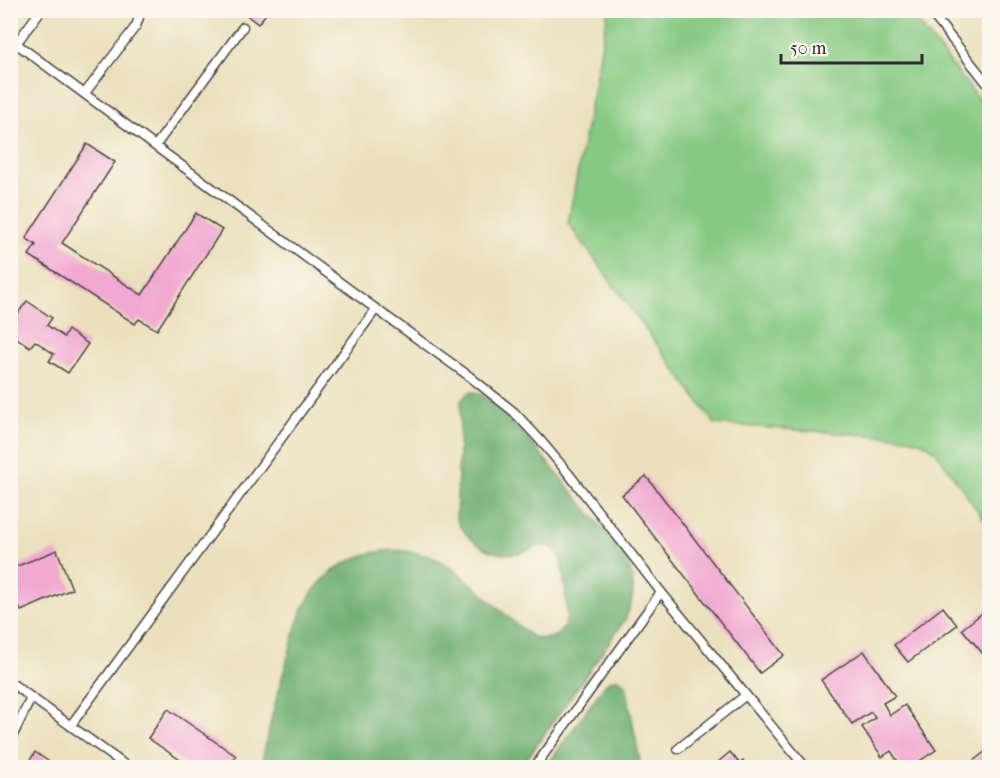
<svg xmlns="http://www.w3.org/2000/svg" width="1000" height="778" font-family="'IM FELL French Canon',serif">
<style>
.green{fill:#85c982;stroke:#587a56;stroke-width:1.5}
.forest{fill:#6cad70;stroke:#4c6c4e;stroke-width:1.5}
.building{fill:#f1a8d1}
.lines{fill:none;stroke-linecap:round;stroke-linejoin:round}
.service-casing{stroke:#484641;stroke-width:11}
.service{stroke:#fff;stroke-width:8}
</style>
<rect width="100%" height="100%" fill="#fbf7ec"/>
<filter id="ink" filterUnits="userSpaceOnUse"><feTurbulence type="fractalNoise" baseFrequency=".0167" numOctaves="2"/><feDisplacementMap in="SourceGraphic" scale="12" xChannelSelector="R" yChannelSelector="G"/><feConvolveMatrix kernelMatrix="1 2 1 2 8 2 1 2 1" color-interpolation-filters="sRGB"/></filter>
<filter id="wash" filterUnits="userSpaceOnUse"><feTurbulence type="fractalNoise" baseFrequency=".008" numOctaves="4" result="noise"/><feDisplacementMap in="SourceGraphic" scale="24" xChannelSelector="R" yChannelSelector="G"/><feGaussianBlur stdDeviation="1.35" result="paint"/><feColorMatrix in="noise" values="0 0 0 0 0 0 0 0 0 0 0 0 0 0 0 0 0 1.4 0 .05"/><feComposite in="paint" operator="in"/></filter>
<g filter="url(#wash)">
<rect width="100%" height="100%" fill="#ebe0bd"/>
<path class="green" d="M 608,11 L 909,11 L 989,112 L 989,527 L 936,452 C 922,439 914,439 895,437 L 715,424 L 568,223 Z"/>
<g class="forest">
<path d="M 472,392 C 486,393 503,411 512,420 L 621,550 C 636,575 637,594 625,620 L 521,767 L 261,767 C 268,730 277,693 288,657 C 294,634 300,608 315,589 C 329,571 349,559 371,553 C 392,548 418,550 438,560 C 474,580 500,614 533,637 C 553,642 567,633 567,612 C 566,601 563,560 558,553 C 555,548 548,545 542,546 C 535,546 528,551 520,553 C 492,558 469,544 456,519 L 461,401 L 467,394 Z"/>
<path d="M 614,679 L 619,679 L 626,685 L 641,767 L 546,767 L 606,683 Z"/>
</g>
<g id="blocks">
<g class="building">
<path d="M 240,10 L 269,10 L 258,24 Z"/>
<path d="M 87,144 L 115,162 L 62,243 L 142,295 L 196,213 L 222,230 L 157,330 L 139,319 L 135,324 L 29,255 L 36,245 L 26,238 Z"/>
<path d="M 27,301 L 52,318 L 47,325 L 64,337 L 68,330 L 88,344 L 68,373 L 49,361 L 54,354 L 35,341 L 30,347 L 10,334 L 10,324 Z"/>
<path d="M 646,476 L 784,655 L 760,673 L 622,495 Z"/>
<path d="M 57,550 L 72,589 L 21,611 L 10,586 L 10,569 Z"/>
<path d="M 943,607 L 957,625 L 908,662 L 894,645 Z"/>
<path d="M 990,607 L 990,662 L 962,629 Z"/>
<path d="M 864,651 L 895,696 L 883,703 L 890,715 L 905,705 L 936,750 L 909,768 L 902,768 L 891,751 L 882,757 L 862,727 L 875,718 L 871,712 L 852,724 L 821,680 Z"/>
<path d="M 168,709 L 236,756 L 228,768 L 192,768 L 148,738 Z"/>
<path d="M 990,748 L 990,768 L 964,768 Z"/>
<path d="M 35,752 L 58,768 L 25,768 Z"/>
<path d="M 730,752 L 740,764 L 743,761 L 749,768 L 711,768 Z"/>
</g>
</g>
</g>
<g filter="url(#ink)">
<use href="#blocks" fill-opacity="0" stroke="#484641" stroke-width="1.5"/>
<g class="lines">
<defs>
<g id="service">
<path d="M 929,10 L 990,87"/>
<path d="M 10,39 L 376,309 L 469,376 L 514,412 L 541,441 L 568,473 L 661,592 L 806,768"/>
<path d="M 10,52 L 41,10"/>
<path d="M 85,93 L 136,26 L 139,17 L 138,10"/>
<path d="M 156,145 L 243,27"/>
<path d="M 10,682 L 129,768"/>
<path d="M 71,725 L 376,309"/>
<path d="M 10,741 L 31,698"/>
<path d="M 678,749 L 746,695"/>
<path d="M 534,768 L 661,592"/>
</g>
</defs>
<use href="#service" class="service-casing"/>
<use href="#service" class="service"/>
</g>
</g>
<rect width="1000" height="778" fill="none" stroke="#fbf7ec" stroke-width="36"/>
<path d="M781 54v9h141v-9" fill="none" stroke="#2b2b2b" stroke-width="3"/>
<text x="790" y="54" font-size="18" fill="#2b2b2b" stroke="#fbf7ec" stroke-width="4.5" paint-order="stroke">50 m</text>
</svg>
